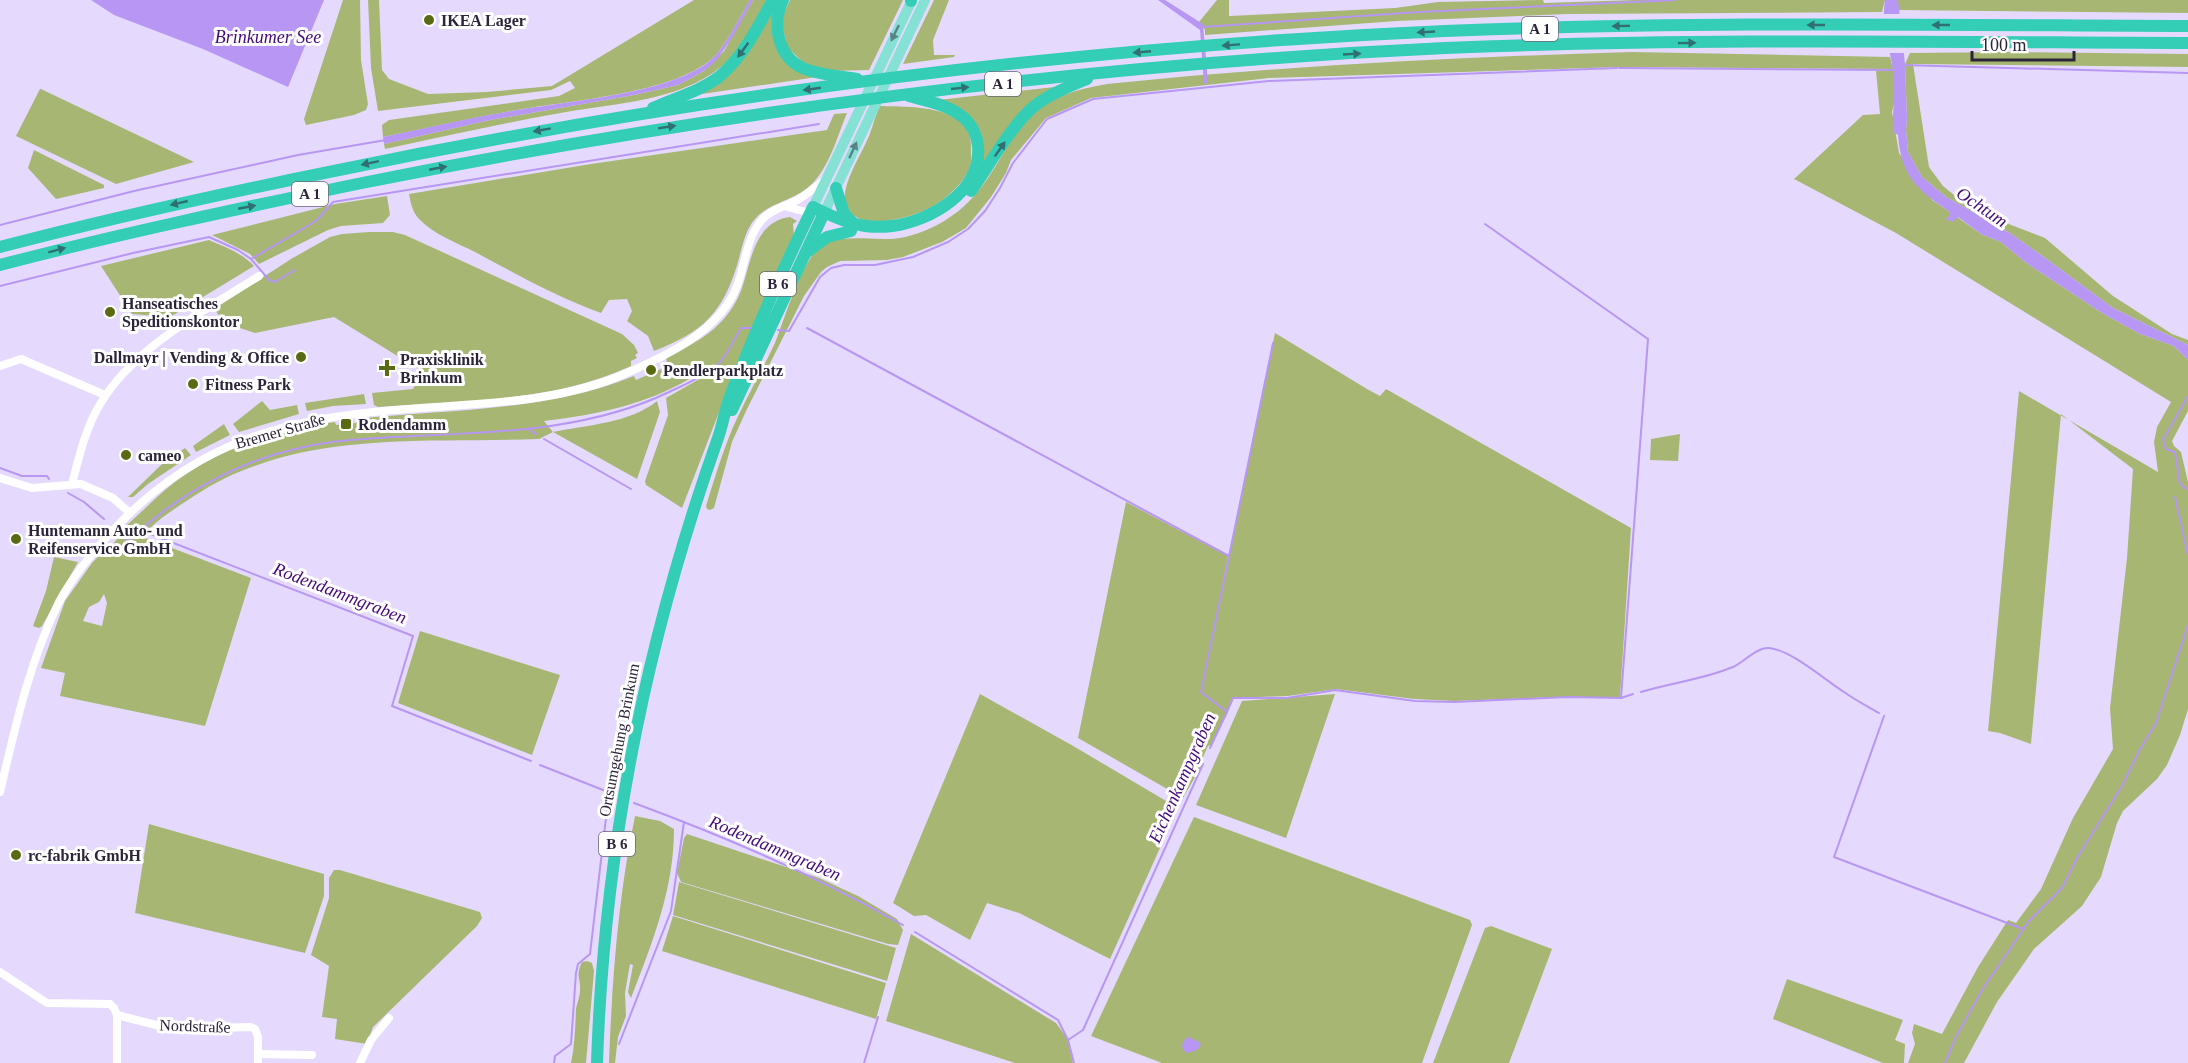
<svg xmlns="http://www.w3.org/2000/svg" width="2188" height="1063" font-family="Georgia,serif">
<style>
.green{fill:#a7b773;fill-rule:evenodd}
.water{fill:#b896f3}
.pier{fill:#e5dafd}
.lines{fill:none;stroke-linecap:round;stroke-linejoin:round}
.stream{stroke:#b896f3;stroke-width:2}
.minor{stroke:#fff;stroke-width:8}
.major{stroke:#85e1d3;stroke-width:10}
.highway{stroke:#34cdb6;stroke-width:12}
.oneway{fill:#307072}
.oneway2{fill:#588286}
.poi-dot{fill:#5a6a14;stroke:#fff;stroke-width:2}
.labels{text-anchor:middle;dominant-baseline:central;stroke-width:6;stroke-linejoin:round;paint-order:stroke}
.shield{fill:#fff;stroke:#6b6675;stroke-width:1.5}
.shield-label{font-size:15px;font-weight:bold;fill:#2c243a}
.poi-label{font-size:16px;font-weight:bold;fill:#2c243a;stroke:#fff;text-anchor:start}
.street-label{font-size:16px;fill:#2c243a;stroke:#fff}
.water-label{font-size:18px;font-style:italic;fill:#450a7b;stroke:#fff}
</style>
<rect width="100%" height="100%" fill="#e5dafd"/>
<g class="green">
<path d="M 343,0 L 360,0 L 361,60 L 368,104 L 366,110 L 354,115 L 306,125 L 304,119 Z"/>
<path d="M 368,0 L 379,0 L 382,70 L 389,79 L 428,94 L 487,92 L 552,86 L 694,0 L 750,0 C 741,15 725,47 713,58 C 672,94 572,100 517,110 C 472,118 427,128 383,137 L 382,125 L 389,120 L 559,96 L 575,88 L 570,81 L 551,90 L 378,111 L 371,68 Z"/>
<path d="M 753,0 L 767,0 C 752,26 739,56 713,73 C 668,103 607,104 555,114 C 498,124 442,137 385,149 L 384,144 L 490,120 L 634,95 L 678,85 L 704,71 L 724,51 Z"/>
<path d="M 790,0 L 903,0 L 869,70 L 826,71 L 806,65 L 787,47 L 781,19 Z"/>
<path d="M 934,0 L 949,0 L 933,40 L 934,55 L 955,55 L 954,57 L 903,64 Z"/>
<path d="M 1217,0 L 1229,0 L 1229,16 L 1395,8 L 1438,2 L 1543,0 L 1544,3 L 1636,0 L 1885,0 L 1882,12 L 1568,14 L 1397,21 L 1205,35 L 1205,30 L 1199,22 Z"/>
<path d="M 1898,0 L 2188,0 L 2188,13 L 1898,10 Z"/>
<path d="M 773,7 C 767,53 782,57 817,77 L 702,94 Z"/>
<path d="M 1632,52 L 1890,57 L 1893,69 L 1619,67 L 1269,78 L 1091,98 L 1046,118 L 1011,160 L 1006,173 L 991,197 L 966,228 L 942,242 L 903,257 L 887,260 L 840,261 L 827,267 L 821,272 L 804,296 L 747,409 L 732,442 L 714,508 L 710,510 L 707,509 L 706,506 C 713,483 720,460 729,437 C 742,405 760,375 775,343 C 784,321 804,252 825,243 C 844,236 863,239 883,239 C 911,240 941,226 962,208 C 982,191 994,168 1008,146 C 1034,104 1060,92 1107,84 C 1282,66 1457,57 1632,52 Z"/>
<path d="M 2011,52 L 2188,54 L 2188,67 L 1913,64 L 1929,167 L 1943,186 L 1959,199 L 1988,216 L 2045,238 L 2113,296 L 2172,334 L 2188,340 L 2188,345 L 2113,308 L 2037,252 L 2010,233 L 1946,197 L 1922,177 L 1908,152 L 1906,130 L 1907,119 L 1905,64 L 1910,53 Z"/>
<path d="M 1876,71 L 1894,71 L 1895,100 L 1892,112 L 1899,153 L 1932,200 L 1950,212 L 1950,216 L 1946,219 L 1957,217 L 1981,234 L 2001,242 L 2025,262 L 2102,313 L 2140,334 L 2174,346 L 2188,360 L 2188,411 L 2172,441 L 2174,446 L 2181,452 L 2188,482 L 2188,709 L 2180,735 L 2167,765 L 2157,779 L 2123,811 L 2117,823 L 2101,877 L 2082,906 L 2034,949 L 1997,1002 L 1964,1063 L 1908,1063 L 1915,1044 L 1912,1033 L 1914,1024 L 1942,1034 L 1978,967 L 2008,920 L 2016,923 L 2041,889 L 2073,818 L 2113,749 L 2110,708 L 2127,558 L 2133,469 L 2061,414 L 2031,744 L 2000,733 L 1988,731 L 2019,391 L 2158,472 L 2154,442 L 2157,427 L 2171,402 L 1896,233 L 1794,179 L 1863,115 L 1880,114 Z"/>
<path d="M 1055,87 L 979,173 L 982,141 L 938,100 Z"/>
<path d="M 40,89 L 41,89 L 194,162 L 116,184 L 16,136 Z"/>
<path d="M 880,106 C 910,107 974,104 971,149 C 971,154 972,162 970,167 C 964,183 947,198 933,206 C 914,218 849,236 845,200 C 843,182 862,153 869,136 C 873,126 875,116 880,106 Z"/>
<path d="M 847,113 C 837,137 828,173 806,189 C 789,202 769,203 755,219 C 745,230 742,248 738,262 C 723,313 703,332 654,351 L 648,336 L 627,321 L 632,311 L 627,299 L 609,300 L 601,313 C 557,297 516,274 475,252 C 457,243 433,234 419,219 C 412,211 411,204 409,194 L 591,164 L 827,130 L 834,114 Z"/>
<path d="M 34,150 L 104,185 L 104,188 L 56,199 L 28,168 Z"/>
<path d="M 387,196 L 390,215 L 383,223 L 341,226 L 328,230 L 259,264 L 250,254 L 212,235 L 335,204 Z"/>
<path d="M 790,217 L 797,221 L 793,224 L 794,238 L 728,389 L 682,508 L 646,485 L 645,481 L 668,415 L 666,398 L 717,369 L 714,364 C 700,373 685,382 670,389 C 631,408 586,416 544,421 L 553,432 C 587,425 630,423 657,401 L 660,412 L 637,479 L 553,432 L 539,439 C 443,443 340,433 249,468 C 227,476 207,487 188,500 C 173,510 153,522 143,537 L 251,578 L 205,726 L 60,696 L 65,673 L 41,668 L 65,601 L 92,563 L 110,544 L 112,545 L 127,527 L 127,525 C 143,511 158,495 175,482 C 222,447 278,429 335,422 L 336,425 L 356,423 L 356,419 C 449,409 547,412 634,376 L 636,380 L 668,366 L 666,358 C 684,348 705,339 720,323 C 729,314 738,300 742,288 C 751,261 755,221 790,217 ZM 104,594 L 107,603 L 102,626 L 83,621 L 89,607 L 99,602 Z"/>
<path d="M 369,232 L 393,232 L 405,235 L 622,334 L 634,345 L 638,353 L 635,355 L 637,358 L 631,361 L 631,366 C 553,402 463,401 378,407 L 374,405 L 372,393 L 413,389 L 422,371 L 334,317 L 255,333 L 225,323 L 214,309 L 291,259 L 330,237 L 342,234 Z"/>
<path d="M 209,240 C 225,247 242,253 254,266 L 170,317 L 132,314 L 101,266 Z"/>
<path d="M 1275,333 L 1367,389 L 1380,396 L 1386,389 L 1631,528 L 1620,697 L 1559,697 L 1454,701 L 1414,699 L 1336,689 L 1288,696 L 1233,698 L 1211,745 L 1208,746 L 1200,764 L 1202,765 L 1183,798 L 1078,738 L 1126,502 L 1228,556 L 1210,651 Z"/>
<path d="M 364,394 L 366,404 L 333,406 L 307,411 L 305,403 Z"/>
<path d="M 262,401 L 270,410 L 297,405 L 299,414 L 239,432 L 233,424 Z"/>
<path d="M 224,424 L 230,435 L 196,452 L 193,446 Z"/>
<path d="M 1680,434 L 1678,461 L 1650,460 L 1651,439 Z"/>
<path d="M 185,448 L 191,455 L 148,484 L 133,497 L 128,497 L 161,465 Z"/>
<path d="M 54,557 L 78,562 L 42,626 L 39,628 L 33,626 L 46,591 Z"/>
<path d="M 420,631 L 560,675 L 532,755 L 398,703 Z"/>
<path d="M 980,694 L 1075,747 L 1178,808 L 1110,959 L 1019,913 L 987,903 L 970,940 L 926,915 L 914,916 L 893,903 Z"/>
<path d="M 1335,694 L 1286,838 L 1196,805 L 1242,701 Z"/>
<path d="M 635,816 L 660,821 L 674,829 C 674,890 652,943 631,998 L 628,992 L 633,965 L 630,964 L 625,993 L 626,1016 L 618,1037 L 615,1063 L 609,1063 C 612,980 618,897 635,816 Z"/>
<path d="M 1194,817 L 1470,920 L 1472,925 L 1422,1063 L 1162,1063 L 1091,1036 Z"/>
<path d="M 149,824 L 324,874 L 324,896 L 305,953 L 135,913 Z"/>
<path d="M 687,834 L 819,878 L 858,896 L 897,919 L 903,930 L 898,945 L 888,944 L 681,882 L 677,873 L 684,838 Z"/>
<path d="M 334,870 L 340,870 L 480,912 L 482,918 L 477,926 L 373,1027 L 367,1044 L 335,1039 L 337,1019 L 322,1017 L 329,966 L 311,955 L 329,898 L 329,878 Z"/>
<path d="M 679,882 L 896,948 L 887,981 L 673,915 Z"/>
<path d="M 673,916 L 886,983 L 876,1019 L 662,951 Z"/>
<path d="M 1491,926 L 1552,949 L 1509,1063 L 1433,1063 L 1485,928 Z"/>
<path d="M 911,934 L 1056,1023 L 1067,1038 L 1073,1063 L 1015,1063 L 886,1021 Z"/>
<path d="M 587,961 L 592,963 L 594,971 L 586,1063 L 571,1063 C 575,1045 575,1027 576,1009 C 577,1003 580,997 580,990 C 581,979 575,976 582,962 Z"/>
<path d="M 1787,979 L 1903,1020 L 1895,1040 L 1905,1044 L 1904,1063 L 1883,1063 L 1773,1019 Z"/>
</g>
<g class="water">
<path d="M 91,0 L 324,0 L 288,87 L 203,49 L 114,15 Z"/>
<path d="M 750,0 L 753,0 L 732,38 L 716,61 L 704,71 L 678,85 L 634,95 L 490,120 L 384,144 L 383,137 C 426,128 469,118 512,111 C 566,101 675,94 713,58 C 726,46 740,16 750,0 Z"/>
<path d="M 1158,0 L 1165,0 L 1203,24 L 1208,83 L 1204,84 L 1200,30 Z"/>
<path d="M 1885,0 L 1898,0 L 1905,64 L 1907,119 L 1906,130 L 1908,152 L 1922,177 L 1946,197 L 2010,233 L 2037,252 L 2113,308 L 2188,345 L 2188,360 L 2174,346 L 2140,334 L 2102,313 L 2025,262 L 2001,242 L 1981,234 L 1958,217 L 1953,222 L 1945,219 L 1950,216 L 1950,212 C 1917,190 1901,176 1898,135 L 1893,132 C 1892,112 1896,92 1893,71 C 1890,47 1881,24 1885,0 Z"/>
<path d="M 1188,1037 L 1199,1042 L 1201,1045 L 1197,1050 L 1187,1053 L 1183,1050 L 1182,1045 L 1185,1039 Z"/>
</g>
<path class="pier" d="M 1880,14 L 1901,14 L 1907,53 L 1887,53 Z"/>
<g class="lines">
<g class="stream">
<path d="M 1202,27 L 1419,12 L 1675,0"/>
<path d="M 1903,65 L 2188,73"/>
<path d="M 1619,68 L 1895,70"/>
<path d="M 1485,224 L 1648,339 L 1621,698"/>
<path d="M 0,225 L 134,191 L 298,155 L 386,140"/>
<path d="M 251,259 L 316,221 L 333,202 L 819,124"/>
<path d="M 0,286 L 133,253 L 209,237 L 238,250 L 251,259 L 269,280 L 275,282 L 295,270"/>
<path d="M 807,328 L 1229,556"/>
<path d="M 778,330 L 789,331 L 820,277 L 831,268 L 844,265 L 875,265 L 913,257 L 948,242 L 968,229 L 985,211 L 1000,188 L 1013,163 L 1047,119 L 1093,99 L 1269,81 L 1617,68"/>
<path d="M 2188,396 L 2163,440 L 2166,449 L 2175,452 L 2180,484 L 2188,490"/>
<path d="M 528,429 L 536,434"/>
<path d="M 544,439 L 631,489"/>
<path d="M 0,468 L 22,476 L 47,476 L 49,479"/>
<path d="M 68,493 L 84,502 L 104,519"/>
<path d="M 2175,497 L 2188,555"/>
<path d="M 140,530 C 186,491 236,463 295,449 C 327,441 361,439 394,437 C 486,432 584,433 669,392 C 684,385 703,377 716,366 C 726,358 734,339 741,328 L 751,328"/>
<path d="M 122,536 L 129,542 L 140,530 L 413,636 L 392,706 L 531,761"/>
<path d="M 1641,692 C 1671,683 1704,679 1733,667 C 1744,662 1757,647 1769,648 C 1791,650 1825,680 1844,692 C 1855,700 1867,706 1879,713"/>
<path d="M 1227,712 L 1233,698 L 1287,698 L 1335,690 L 1415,701 L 1454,702 L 1568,697 L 1621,698 L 1633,694"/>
<path d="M 1884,716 L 1834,857 L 2023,929"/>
<path d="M 1210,748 L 1227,712 L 1201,692 L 1273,343"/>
<path d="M 540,765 L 613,794"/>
<path d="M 634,803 C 726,837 817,876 903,925"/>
<path d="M 915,932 L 1058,1020 L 1068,1040 L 1074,1063"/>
<path d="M 1068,1040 L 1083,1030 L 1203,764"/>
<path d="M 619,1044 L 671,911 L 684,822"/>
<path d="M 554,1063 L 555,1056 L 571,1044 L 576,973 L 578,964 L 590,954 L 609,792"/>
<path d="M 864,1063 L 878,1017"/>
<path d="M 1945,1063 L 1956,1037 L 1982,990 L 2029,921 L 2062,888 L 2077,858 L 2122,786 L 2139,751 L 2156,723 L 2188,625"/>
</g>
<g class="minor">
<path d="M 784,206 L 810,213"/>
<path d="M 0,366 L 21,359 L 105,395"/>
<path d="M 0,478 L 32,488 L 81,484 L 113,498 L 130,513"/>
<path d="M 72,484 C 79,457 85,430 99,406 C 131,349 205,310 259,276"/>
<path d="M 0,792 C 15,728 29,662 59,602 C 74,574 96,548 118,525 C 197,443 283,419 394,410 C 472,403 556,405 629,372 C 670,354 720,330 737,286 C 745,265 746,241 760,222 C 770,209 785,207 799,199 C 809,193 817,186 826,179"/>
<path d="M 0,972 L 47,1003 L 110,1004 L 114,1008 L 117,1015 L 117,1063"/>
<path d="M 117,1015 L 172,1029 L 251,1027 L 255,1029 L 258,1037 L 258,1063"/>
<path d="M 258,1054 L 312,1055"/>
<path d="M 360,1063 L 371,1040 L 389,1018"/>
</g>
<g class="major">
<path d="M 813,207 L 912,0"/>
<path d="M 824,213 L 925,0"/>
</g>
<g class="highway">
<path d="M 783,0 C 771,25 778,58 805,69 C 821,75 840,76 857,79"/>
<path d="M 911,1 L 911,0"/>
<path d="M 653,108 C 675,98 701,91 720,76 C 744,56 758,26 773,0"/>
<path d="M 836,188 L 844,214 L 854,224"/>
<path d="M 971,191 C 989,166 1013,122 1037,104 C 1052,93 1070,86 1087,79"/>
<path d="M 0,247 C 107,219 216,195 324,173 C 693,96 1069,47 1445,31 C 1693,21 1940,25 2188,26"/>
<path d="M 807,252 L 827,237 L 851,231"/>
<path d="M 0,265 C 118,234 237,209 357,184 C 716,112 1079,65 1445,48 C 1692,38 1940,42 2188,43"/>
<path d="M 732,410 L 824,213"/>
<path d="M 597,1063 C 604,849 646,640 718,438 C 723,424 725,408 731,394 C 755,331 783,269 813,207 C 839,220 862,230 892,226 C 931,221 982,191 978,146 C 977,136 972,125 964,118 C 949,105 927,101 909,96"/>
</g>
</g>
<defs><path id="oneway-solid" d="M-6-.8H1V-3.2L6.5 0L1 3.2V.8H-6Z" transform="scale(1.5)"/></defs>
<g class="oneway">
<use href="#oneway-solid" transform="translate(1816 25) rotate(-180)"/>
<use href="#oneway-solid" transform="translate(1941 25) rotate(-180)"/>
<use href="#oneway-solid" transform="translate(1621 26) rotate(179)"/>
<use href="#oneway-solid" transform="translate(1426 32) rotate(177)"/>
<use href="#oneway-solid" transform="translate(1687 43) rotate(-1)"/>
<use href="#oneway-solid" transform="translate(1231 45) rotate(176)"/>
<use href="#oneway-solid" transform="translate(743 50) rotate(126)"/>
<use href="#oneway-solid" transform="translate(1142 52) rotate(175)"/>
<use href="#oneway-solid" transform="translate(1352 54) rotate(-3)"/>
<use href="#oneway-solid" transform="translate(960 88) rotate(-6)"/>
<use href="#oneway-solid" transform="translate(812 89) rotate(172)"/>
<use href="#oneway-solid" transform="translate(667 127) rotate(-9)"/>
<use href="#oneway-solid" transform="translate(542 130) rotate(170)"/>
<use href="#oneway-solid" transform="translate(1000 149) rotate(-55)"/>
<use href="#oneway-solid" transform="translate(370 163) rotate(168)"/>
<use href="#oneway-solid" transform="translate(438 168) rotate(-11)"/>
<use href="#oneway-solid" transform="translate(179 203) rotate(167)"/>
<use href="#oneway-solid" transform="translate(247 207) rotate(-11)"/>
<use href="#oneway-solid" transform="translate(57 250) rotate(-15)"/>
</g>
<g class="oneway2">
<use href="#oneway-solid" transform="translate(895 33) rotate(116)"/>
<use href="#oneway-solid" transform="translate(853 150) rotate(-65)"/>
</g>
<g class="poi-dot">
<circle cx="429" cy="20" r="6"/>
<circle cx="110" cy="312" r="6"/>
<circle cx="301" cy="357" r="6"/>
<path d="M384 359h6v6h6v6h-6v6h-6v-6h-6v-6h6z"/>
<circle cx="651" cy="370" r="6"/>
<circle cx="193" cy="384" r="6"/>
<rect x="340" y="418" width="12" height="12" rx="3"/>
<circle cx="126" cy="455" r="6"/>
<circle cx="16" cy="539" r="6"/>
<circle cx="16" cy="855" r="6"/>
</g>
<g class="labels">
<g class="shield">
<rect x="1522" y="17" width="36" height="24" rx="4.5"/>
<rect x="985" y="72" width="36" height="24" rx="4.5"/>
<rect x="292" y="182" width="36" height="24" rx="4.5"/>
<rect x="760" y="272" width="36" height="24" rx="4.5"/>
<rect x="599" y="832" width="36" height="24" rx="4.5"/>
</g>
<g class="shield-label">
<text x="1540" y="29">A 1</text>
<text x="1003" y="84">A 1</text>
<text x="310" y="194">A 1</text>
<text x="778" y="284">B 6</text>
<text x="617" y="844">B 6</text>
</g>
<g class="poi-label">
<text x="441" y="20">IKEA Lager</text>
<text x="122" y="303">Hanseatisches<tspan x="122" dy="18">Speditionskontor</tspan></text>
<text x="289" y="357" text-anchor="end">Dallmayr | Vending &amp; Office</text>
<text x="400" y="359">Praxisklinik<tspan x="400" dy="18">Brinkum</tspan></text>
<text x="663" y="370">Pendlerparkplatz</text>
<text x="205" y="384">Fitness Park</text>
<text x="358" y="424">Rodendamm</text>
<text x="138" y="455">cameo</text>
<text x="28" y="530">Huntemann Auto- und<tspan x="28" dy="18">Reifenservice GmbH</tspan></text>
<text x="28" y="855">rc-fabrik GmbH</text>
</g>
<g class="street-label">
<text transform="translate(280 431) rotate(-16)">Bremer Straße</text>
<text transform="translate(619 740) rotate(-79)">Ortsumgehung Brinkum</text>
<text transform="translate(195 1026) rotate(2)">Nordstraße</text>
</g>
<g class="water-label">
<text x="268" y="37">Brinkumer See</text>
<text transform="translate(1982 207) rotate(34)">Ochtum</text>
<text transform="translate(340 593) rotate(21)">Rodendammgraben</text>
<text transform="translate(1182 778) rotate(-66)">Eichenkampgraben</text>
<text transform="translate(775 848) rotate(23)">Rodendammgraben</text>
</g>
</g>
<path d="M1972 51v9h102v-9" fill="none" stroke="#2c243a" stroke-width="3"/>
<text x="1981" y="51" font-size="18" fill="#2c243a" stroke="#ffffff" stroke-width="4.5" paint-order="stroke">100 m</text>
</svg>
